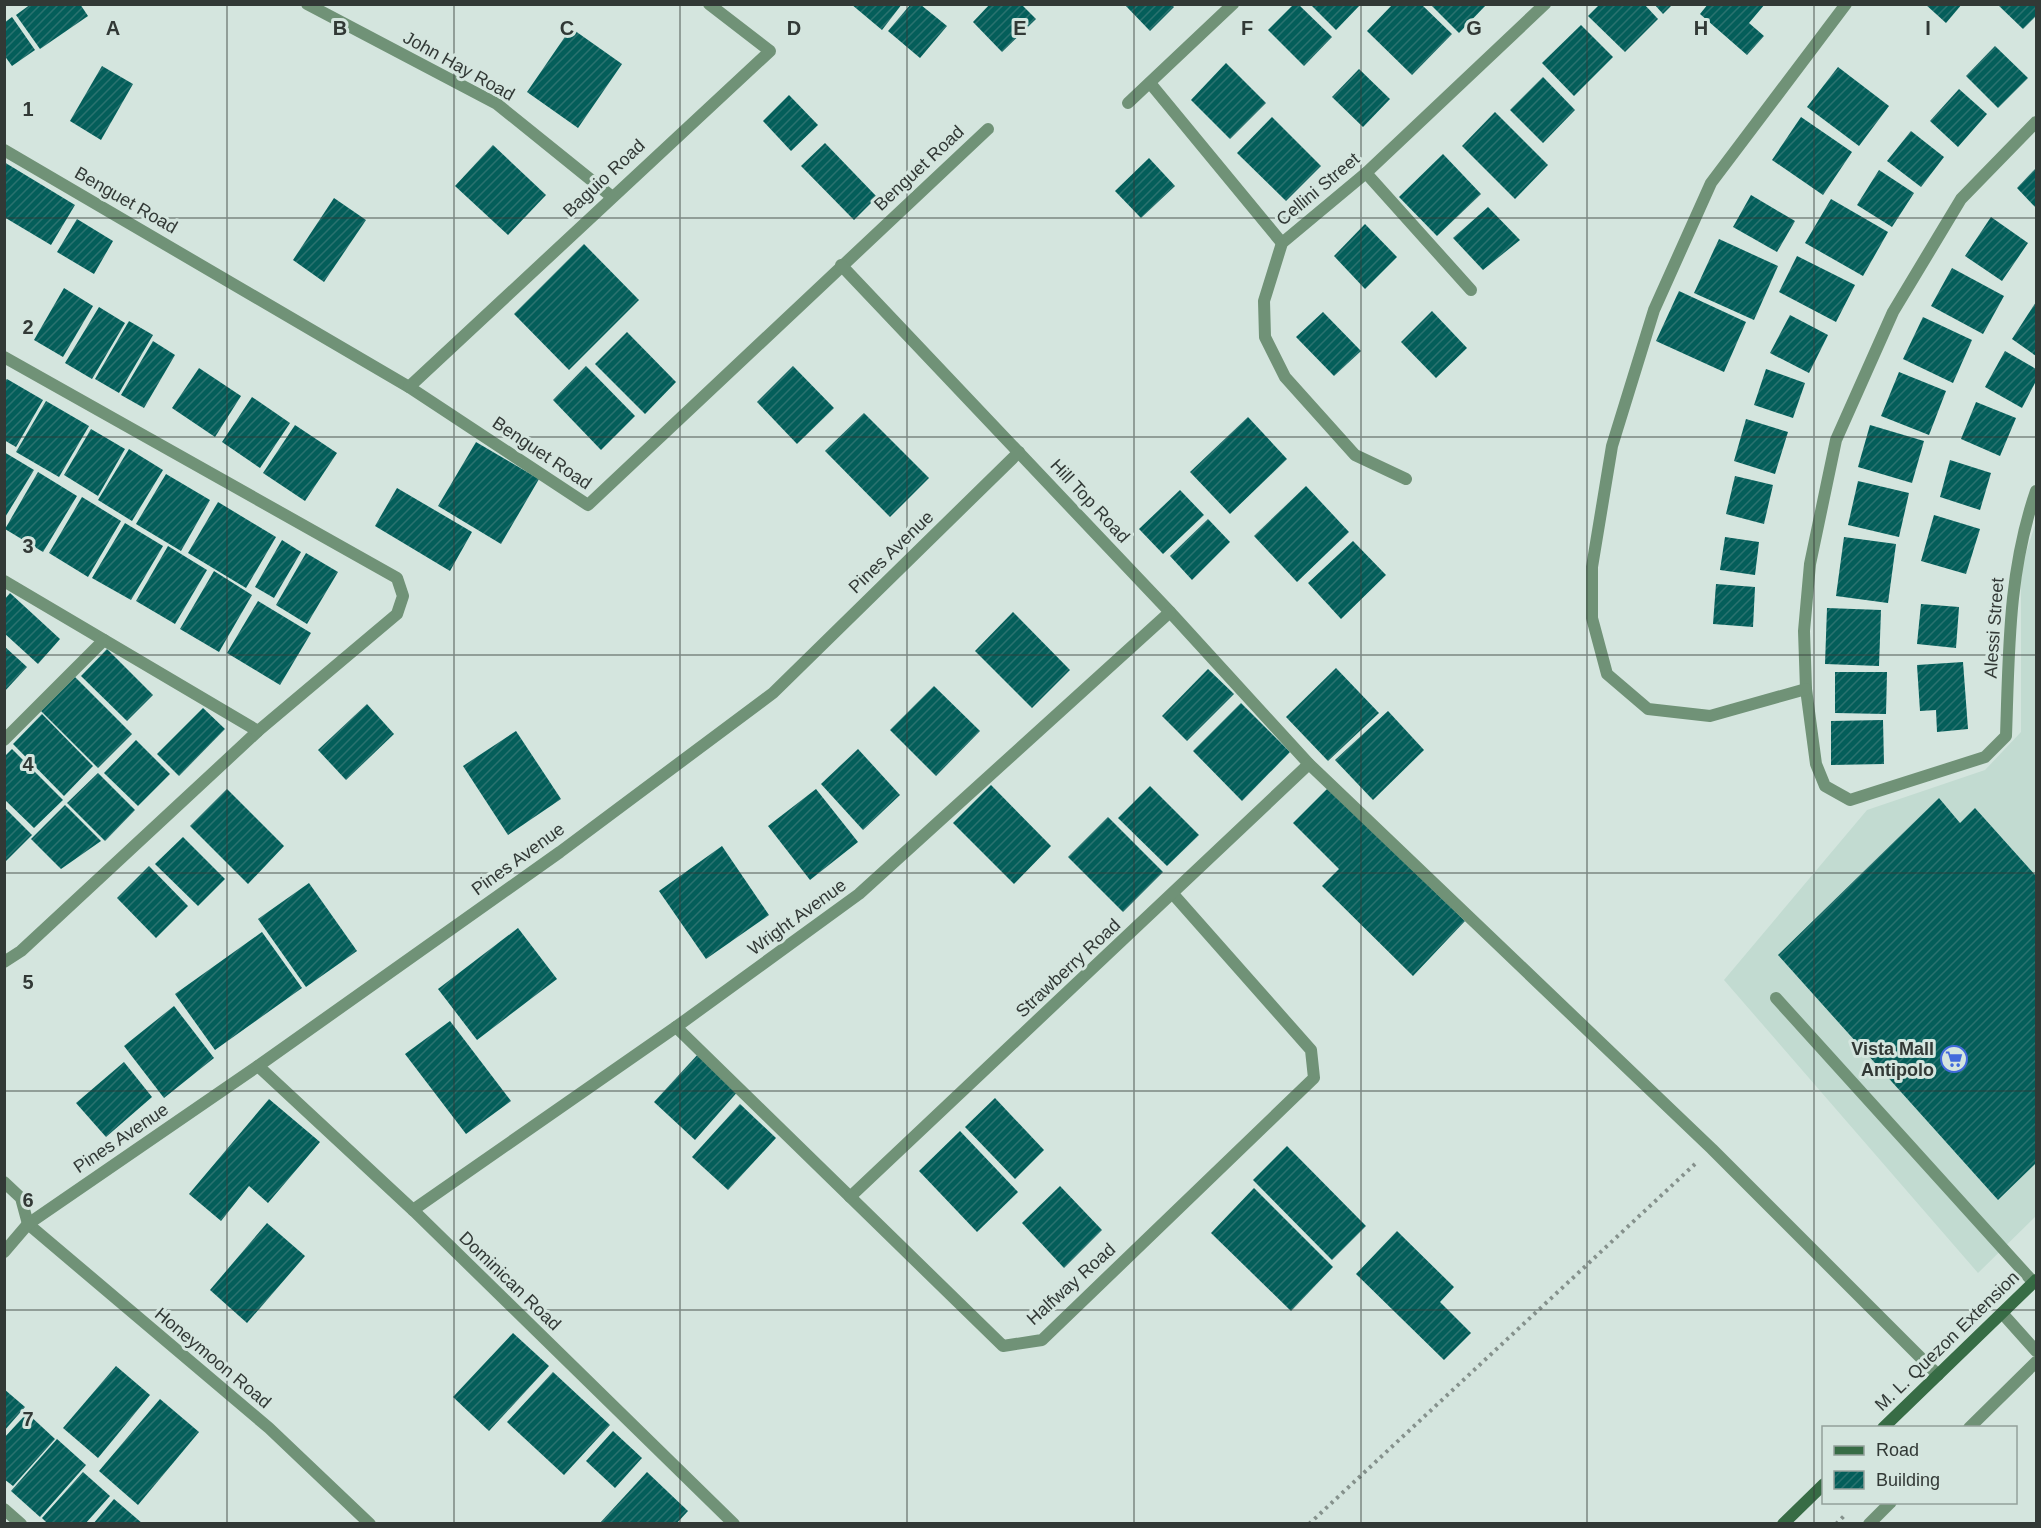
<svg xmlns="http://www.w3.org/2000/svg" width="2041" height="1528" font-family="Arial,sans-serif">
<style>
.built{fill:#c2dbd1}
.building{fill:url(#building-hatch)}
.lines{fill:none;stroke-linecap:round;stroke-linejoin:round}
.path{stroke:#85918c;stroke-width:4;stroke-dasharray:3 4.5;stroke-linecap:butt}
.lane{stroke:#709277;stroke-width:12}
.street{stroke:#709277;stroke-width:12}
.secondary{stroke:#376c45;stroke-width:12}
.grid{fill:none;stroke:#323936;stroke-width:1.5;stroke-opacity:0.55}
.labels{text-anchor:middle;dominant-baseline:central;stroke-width:6;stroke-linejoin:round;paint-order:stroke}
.street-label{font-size:18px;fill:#323936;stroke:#d4e5de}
.poi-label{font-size:18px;font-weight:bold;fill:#323936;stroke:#d4e5de;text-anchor:end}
.grid-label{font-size:20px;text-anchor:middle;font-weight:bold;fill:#323936;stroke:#d4e5de;stroke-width:6;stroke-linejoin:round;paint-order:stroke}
</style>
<defs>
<pattern id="building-hatch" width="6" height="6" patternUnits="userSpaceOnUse" patternTransform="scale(1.5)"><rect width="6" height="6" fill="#045e5a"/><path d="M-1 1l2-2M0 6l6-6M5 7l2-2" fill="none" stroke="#2a726f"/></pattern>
</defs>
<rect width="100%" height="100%" fill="#d4e5de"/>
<path class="built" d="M 2036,522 L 2036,1216 L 1978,1273 L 1724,980 L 1867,810 L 1985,770 L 2021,732 L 2021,568 Z"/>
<g class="building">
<path d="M 31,4 L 80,4 L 88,16 L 40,49 L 16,15 Z"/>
<path d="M 851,4 L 902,4 L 882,30 Z"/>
<path d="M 990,4 L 1021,4 L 1036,19 L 1002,52 L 973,22 Z"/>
<path d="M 1124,4 L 1171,4 L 1174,7 L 1150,31 Z"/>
<path d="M 1310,4 L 1361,4 L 1336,30 Z"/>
<path d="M 1393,4 L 1421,4 L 1452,34 L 1412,75 L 1367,31 Z"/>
<path d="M 1430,4 L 1487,4 L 1459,33 Z"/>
<path d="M 1600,4 L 1644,4 L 1658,19 L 1625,52 L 1588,16 Z"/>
<path d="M 1654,4 L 1673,4 L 1663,14 Z"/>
<path d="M 1708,4 L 1765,4 L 1749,23 L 1764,36 L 1747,55 L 1700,14 Z"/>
<path d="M 1925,4 L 1962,4 L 1946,23 Z"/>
<path d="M 1997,4 L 2036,4 L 2036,16 L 2023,29 Z"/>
<path d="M 910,5 L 921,5 L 947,26 L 920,58 L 888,31 Z"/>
<path d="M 1293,5 L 1299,5 L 1332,37 L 1304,66 L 1268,30 Z"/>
<path d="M 12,17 L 35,50 L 12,66 L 4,55 L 4,23 Z"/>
<path d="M 1581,25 L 1613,57 L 1574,96 L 1542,63 Z"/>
<path d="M 571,28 L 622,64 L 578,128 L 527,92 Z"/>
<path d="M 1995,46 L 2028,78 L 1998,108 L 1966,76 Z"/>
<path d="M 1226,63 L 1266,103 L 1230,139 L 1191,100 Z"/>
<path d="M 102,66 L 133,84 L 101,140 L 70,121 Z"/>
<path d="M 1838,67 L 1889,106 L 1859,146 L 1807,107 Z"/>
<path d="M 1359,69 L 1390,99 L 1363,127 L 1332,97 Z"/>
<path d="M 1543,77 L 1575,110 L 1543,143 L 1510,110 Z"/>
<path d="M 1959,89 L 1987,114 L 1958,147 L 1930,121 Z"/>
<path d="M 789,95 L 818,125 L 791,151 L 763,121 Z"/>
<path d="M 1495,112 L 1548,165 L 1515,199 L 1462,146 Z"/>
<path d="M 1272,117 L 1321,166 L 1286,201 L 1237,153 Z"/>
<path d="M 1801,117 L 1852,152 L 1823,195 L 1772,160 Z"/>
<path d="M 1911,131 L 1944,157 L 1921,187 L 1887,161 Z"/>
<path d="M 825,143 L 877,197 L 854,220 L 801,166 Z"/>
<path d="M 493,145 L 546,195 L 508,235 L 455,186 Z"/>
<path d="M 1443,154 L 1481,194 L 1437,236 L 1399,197 Z"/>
<path d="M 1149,158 L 1175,186 L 1141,218 L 1115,191 Z"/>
<path d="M 4,162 L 75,205 L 51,245 L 4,217 Z"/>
<path d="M 2036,168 L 2036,208 L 2017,188 Z"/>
<path d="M 1879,170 L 1914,193 L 1892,227 L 1857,205 Z"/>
<path d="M 1751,195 L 1795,221 L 1777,252 L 1733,227 Z"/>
<path d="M 334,198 L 366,220 L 324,282 L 293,260 Z"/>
<path d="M 1831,199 L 1888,232 L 1863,276 L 1805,243 Z"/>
<path d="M 1488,207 L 1520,240 L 1483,270 L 1453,238 Z"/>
<path d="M 1991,217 L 2028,243 L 2002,281 L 1965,256 Z"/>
<path d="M 77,219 L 113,241 L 94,274 L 57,252 Z"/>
<path d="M 1365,224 L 1397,257 L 1365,289 L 1334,256 Z"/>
<path d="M 1719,239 L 1778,266 L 1754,320 L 1694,293 Z"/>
<path d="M 584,244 L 639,300 L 569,370 L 514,314 Z"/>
<path d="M 1797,256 L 1855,285 L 1836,322 L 1779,292 Z"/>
<path d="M 1952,268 L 2004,296 L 1983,334 L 1931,306 Z"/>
<path d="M 64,288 L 93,306 L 63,357 L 34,340 Z"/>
<path d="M 1679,291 L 1746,322 L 1724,372 L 1656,341 Z"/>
<path d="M 2036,302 L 2036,356 L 2012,339 Z"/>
<path d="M 99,307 L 125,323 L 92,379 L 65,363 Z"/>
<path d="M 1432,311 L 1467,348 L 1436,378 L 1401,342 Z"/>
<path d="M 1323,312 L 1361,351 L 1334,376 L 1296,337 Z"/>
<path d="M 1790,315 L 1828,335 L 1809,373 L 1770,353 Z"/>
<path d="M 1923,317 L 1972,340 L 1953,383 L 1903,359 Z"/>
<path d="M 129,321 L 153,335 L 119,393 L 95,379 Z"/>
<path d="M 627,332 L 676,382 L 645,414 L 595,364 Z"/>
<path d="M 153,341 L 175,355 L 144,408 L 121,395 Z"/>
<path d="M 2005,351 L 2036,369 L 2036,381 L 2022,408 L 1985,387 Z"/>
<path d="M 586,366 L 635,416 L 601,450 L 553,400 Z"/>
<path d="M 793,366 L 834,408 L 797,444 L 757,402 Z"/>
<path d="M 199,368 L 241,396 L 215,437 L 172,408 Z"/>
<path d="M 1766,369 L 1805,383 L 1793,418 L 1754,405 Z"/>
<path d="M 1899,372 L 1946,391 L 1929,435 L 1881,416 Z"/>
<path d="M 7,379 L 43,400 L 16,447 L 4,440 L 4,382 Z"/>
<path d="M 252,397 L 290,423 L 260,468 L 222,442 Z"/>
<path d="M 46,401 L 89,426 L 59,477 L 16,452 Z"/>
<path d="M 1976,402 L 2016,418 L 2000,456 L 1961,439 Z"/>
<path d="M 864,413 L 929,478 L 890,517 L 825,451 Z"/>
<path d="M 1248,417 L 1287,459 L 1230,514 L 1190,472 Z"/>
<path d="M 1746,419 L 1788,432 L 1775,474 L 1734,461 Z"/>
<path d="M 295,425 L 337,453 L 305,501 L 263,473 Z"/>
<path d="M 1870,425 L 1924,441 L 1912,483 L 1858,467 Z"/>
<path d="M 91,429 L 125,449 L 98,496 L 64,475 Z"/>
<path d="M 476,442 L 539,479 L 501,544 L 438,506 Z"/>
<path d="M 129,449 L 163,470 L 132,521 L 98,500 Z"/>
<path d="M 4,452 L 34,470 L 4,519 Z"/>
<path d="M 1950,460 L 1991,473 L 1980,510 L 1940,497 Z"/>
<path d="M 38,472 L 77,496 L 43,552 L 5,529 Z"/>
<path d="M 166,474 L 210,500 L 181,551 L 136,524 Z"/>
<path d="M 1735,476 L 1773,485 L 1764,524 L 1726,514 Z"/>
<path d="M 1858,481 L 1909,493 L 1899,537 L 1848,525 Z"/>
<path d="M 1306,486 L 1349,532 L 1297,582 L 1254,536 Z"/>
<path d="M 397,488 L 472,532 L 450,571 L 375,526 Z"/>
<path d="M 1180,490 L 1204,515 L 1163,554 L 1139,529 Z"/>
<path d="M 82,497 L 121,521 L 88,577 L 49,553 Z"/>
<path d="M 218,502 L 276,537 L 246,588 L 188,553 Z"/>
<path d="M 1934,515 L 1980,529 L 1966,574 L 1921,561 Z"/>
<path d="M 1208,519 L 1230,542 L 1192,580 L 1170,556 Z"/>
<path d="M 125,523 L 163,546 L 131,600 L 92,578 Z"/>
<path d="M 1725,537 L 1759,542 L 1755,575 L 1720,570 Z"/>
<path d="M 1844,537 L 1896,544 L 1888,603 L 1836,596 Z"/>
<path d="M 282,540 L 301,552 L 274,598 L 255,587 Z"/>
<path d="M 1353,541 L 1386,575 L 1341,619 L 1308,583 Z"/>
<path d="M 168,546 L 207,570 L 175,624 L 136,601 Z"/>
<path d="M 306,553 L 338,572 L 307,624 L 276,605 Z"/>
<path d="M 214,571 L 252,595 L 219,652 L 180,629 Z"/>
<path d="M 1716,584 L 1755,587 L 1753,627 L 1713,624 Z"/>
<path d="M 10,593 L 60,639 L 38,664 L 4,633 L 4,600 Z"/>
<path d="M 258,601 L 311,633 L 280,685 L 227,653 Z"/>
<path d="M 1921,604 L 1959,607 L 1956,648 L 1917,644 Z"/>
<path d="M 1827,608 L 1881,610 L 1879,666 L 1825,664 Z"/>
<path d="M 1013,612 L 1070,670 L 1032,708 L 975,651 Z"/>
<path d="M 4,646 L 27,667 L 4,692 Z"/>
<path d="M 107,649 L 153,695 L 127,721 L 81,676 Z"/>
<path d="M 1963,662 L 1968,729 L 1937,732 L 1936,710 L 1920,711 L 1917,665 Z"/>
<path d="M 1336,668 L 1379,713 L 1328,761 L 1286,717 Z"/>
<path d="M 1208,669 L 1234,694 L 1187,741 L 1162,716 Z"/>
<path d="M 1835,672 L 1887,672 L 1886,714 L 1835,713 Z"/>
<path d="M 75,677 L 132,734 L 98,768 L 41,711 Z"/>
<path d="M 934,686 L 980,731 L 936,776 L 890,730 Z"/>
<path d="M 1241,703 L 1290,752 L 1242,801 L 1193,751 Z"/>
<path d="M 367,704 L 394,734 L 346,780 L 318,750 Z"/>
<path d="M 203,708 L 225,729 L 179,776 L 157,754 Z"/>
<path d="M 1388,711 L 1424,750 L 1373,800 L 1335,760 Z"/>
<path d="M 42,714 L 93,766 L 64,796 L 13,744 Z"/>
<path d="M 1883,720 L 1884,764 L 1831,765 L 1831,721 Z"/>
<path d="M 516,731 L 561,799 L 508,835 L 463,766 Z"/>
<path d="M 136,740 L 170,774 L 138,806 L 104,773 Z"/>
<path d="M 12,749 L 63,800 L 34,828 L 4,799 L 4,757 Z"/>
<path d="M 858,749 L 900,795 L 863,830 L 821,784 Z"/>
<path d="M 98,773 L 135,810 L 105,841 L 67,803 Z"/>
<path d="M 991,785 L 1051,846 L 1014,884 L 953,823 Z"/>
<path d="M 1150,786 L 1199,835 L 1167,866 L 1118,818 Z"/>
<path d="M 1328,788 L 1465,921 L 1413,976 L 1322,886 L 1339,869 L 1293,823 Z"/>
<path d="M 227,789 L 284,846 L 248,884 L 190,826 Z"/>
<path d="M 816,789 L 858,842 L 810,880 L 768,826 Z"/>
<path d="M 1939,798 L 1960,823 L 1975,808 L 2036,876 L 2036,1163 L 1998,1200 L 1778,955 Z"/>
<path d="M 65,805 L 101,841 L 61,869 L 31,839 Z"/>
<path d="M 4,807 L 32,835 L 4,863 Z"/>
<path d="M 1108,817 L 1163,872 L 1123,912 L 1068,857 Z"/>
<path d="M 183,837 L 225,879 L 198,906 L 155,864 Z"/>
<path d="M 722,846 L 769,915 L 706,959 L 659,891 Z"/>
<path d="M 149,866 L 188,906 L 156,938 L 117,898 Z"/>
<path d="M 309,883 L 357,951 L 306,987 L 258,919 Z"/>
<path d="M 518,928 L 557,979 L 477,1040 L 438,989 Z"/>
<path d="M 262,932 L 302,988 L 215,1050 L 175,994 Z"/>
<path d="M 174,1006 L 214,1058 L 164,1098 L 124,1046 Z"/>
<path d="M 450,1021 L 511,1101 L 466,1134 L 405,1054 Z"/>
<path d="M 700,1052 L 740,1089 L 695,1140 L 654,1102 Z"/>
<path d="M 124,1062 L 152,1097 L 106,1137 L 76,1103 Z"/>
<path d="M 995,1098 L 1044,1150 L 1015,1179 L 965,1127 Z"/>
<path d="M 269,1099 L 320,1142 L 268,1203 L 249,1186 L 221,1221 L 189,1194 Z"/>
<path d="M 740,1104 L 776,1138 L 728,1190 L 692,1157 Z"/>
<path d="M 960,1131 L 1018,1192 L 977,1232 L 919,1171 Z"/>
<path d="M 1287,1146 L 1366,1226 L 1332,1260 L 1253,1180 Z"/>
<path d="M 1060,1186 L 1102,1230 L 1064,1268 L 1022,1223 Z"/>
<path d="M 1254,1188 L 1333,1267 L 1291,1311 L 1211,1233 Z"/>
<path d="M 267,1223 L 305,1256 L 247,1323 L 210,1290 Z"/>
<path d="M 1397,1231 L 1454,1287 L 1440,1302 L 1471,1333 L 1444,1360 L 1356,1274 Z"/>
<path d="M 513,1333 L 549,1366 L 489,1431 L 453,1397 Z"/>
<path d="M 116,1366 L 150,1395 L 98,1458 L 63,1428 Z"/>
<path d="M 553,1372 L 610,1425 L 564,1475 L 507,1422 Z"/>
<path d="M 4,1389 L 25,1407 L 4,1431 Z"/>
<path d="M 160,1399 L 199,1432 L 138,1505 L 99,1471 Z"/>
<path d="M 27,1413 L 55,1439 L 13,1486 L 4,1479 L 4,1438 Z"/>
<path d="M 613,1431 L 642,1458 L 615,1488 L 586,1461 Z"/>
<path d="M 57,1439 L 86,1465 L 40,1517 L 11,1491 Z"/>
<path d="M 83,1472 L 110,1496 L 85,1524 L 48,1524 L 42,1518 Z"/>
<path d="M 647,1472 L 688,1511 L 676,1524 L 599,1524 Z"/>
<path d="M 114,1499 L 143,1524 L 93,1524 Z"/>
</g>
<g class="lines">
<g class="path">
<path d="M 1309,1524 L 1695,1164"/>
<path d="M 1836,1524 L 1846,1514"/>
</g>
<path class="lane" d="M 1776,998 L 2034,1283"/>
<g class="street">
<path d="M 307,4 L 497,104 L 611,196"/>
<path d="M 1150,83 L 1282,243"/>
<path d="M 1128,103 L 1233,4"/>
<path d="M 2036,122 L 1961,199 L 1893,312 L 1836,440 L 1810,564 L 1804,631 L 1806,689 L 1816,764 L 1825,786 L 1850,800 L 1985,757 L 2006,736 C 2009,651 2008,572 2036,491"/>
<path d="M 4,150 L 409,387 L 588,505 L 988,129"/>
<path d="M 1366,173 L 1471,290"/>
<path d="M 841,265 L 1170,612 L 1309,764 L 1712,1149 L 1938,1375"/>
<path d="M 4,357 L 397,578 L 403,596 L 397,614 L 258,731 L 21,951 L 4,962"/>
<path d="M 409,387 L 770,51 L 709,4"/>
<path d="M 1406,479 L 1355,455 L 1285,377 L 1265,337 L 1264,301 L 1282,243 L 1366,173 L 1545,4"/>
<path d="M 4,581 L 258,731"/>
<path d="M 1806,689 L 1710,716 L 1648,709 L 1607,674 L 1592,618 L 1592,567 L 1612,446 L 1654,310 L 1711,183 L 1846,4"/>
<path d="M 4,740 L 104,640"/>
<path d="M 676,1027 L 1003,1346 L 1042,1340 L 1314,1078 L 1311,1050 L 1173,894"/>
<path d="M 258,1066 L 413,1210 L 734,1524"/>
<path d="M 4,1182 L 21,1198 L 28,1224 L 269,1428 L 370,1524"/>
<path d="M 850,1197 L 1309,764"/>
<path d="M 413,1210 L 676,1027 L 859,894 L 1170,612"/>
<path d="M 4,1252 L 28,1224 L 258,1066 L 560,852 L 773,693 L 1019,452"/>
<path d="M 2002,1313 L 2036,1351"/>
<path d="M 1969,1428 L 2036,1362"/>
<path d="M 4,1509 L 21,1524"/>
<path d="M 1869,1524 L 1891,1502"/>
</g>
<g class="secondary">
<path d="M 1883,1428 L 2036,1280"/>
<path d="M 1783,1524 L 1824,1484"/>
</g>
</g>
<path class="grid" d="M 227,4 L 227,1524M 454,4 L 454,1524M 680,4 L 680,1524M 907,4 L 907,1524M 1134,4 L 1134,1524M 1361,4 L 1361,1524M 1587,4 L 1587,1524M 1814,4 L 1814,1524M 4,218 L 2036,218M 4,437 L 2036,437M 4,655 L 2036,655M 4,873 L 2036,873M 4,1091 L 2036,1091M 4,1310 L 2036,1310"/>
<defs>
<symbol id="supermarket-ring" viewBox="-11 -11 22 22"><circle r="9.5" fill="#d4e5de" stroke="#426adc" stroke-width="1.5"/><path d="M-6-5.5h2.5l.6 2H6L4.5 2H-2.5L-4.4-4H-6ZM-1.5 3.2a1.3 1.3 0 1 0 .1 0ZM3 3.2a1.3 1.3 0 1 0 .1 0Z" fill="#426adc"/></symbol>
</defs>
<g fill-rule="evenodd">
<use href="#supermarket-ring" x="1939" y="1044" width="30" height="30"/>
</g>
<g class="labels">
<g class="street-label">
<text transform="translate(459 66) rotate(29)">John Hay Road</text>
<text transform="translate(919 168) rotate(-43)">Benguet Road</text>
<text transform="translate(604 178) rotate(-43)">Baguio Road</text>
<text transform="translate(1318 189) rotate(-40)">Cellini Street</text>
<text transform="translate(126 200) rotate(30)">Benguet Road</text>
<text transform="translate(542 453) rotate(34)">Benguet Road</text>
<text transform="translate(1090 501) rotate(47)">Hill Top Road</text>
<text transform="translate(891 552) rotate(-44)">Pines Avenue</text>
<text transform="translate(1994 628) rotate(-86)">Alessi Street</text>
<text transform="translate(518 859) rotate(-36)">Pines Avenue</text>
<text transform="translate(797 917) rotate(-36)">Wright Avenue</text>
<text transform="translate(1068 968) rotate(-43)">Strawberry Road</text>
<text transform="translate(121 1138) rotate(-34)">Pines Avenue</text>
<text transform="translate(510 1281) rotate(44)">Dominican Road</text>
<text transform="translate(1071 1284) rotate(-42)">Halfway Road</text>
<text transform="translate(1947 1341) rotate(-44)">M. L. Quezon Extension</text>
<text transform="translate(213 1358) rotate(40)">Honeymoon Road</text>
</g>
<g class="poi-label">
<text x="1934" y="1049">Vista Mall<tspan x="1934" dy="21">Antipolo</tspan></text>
</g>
</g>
<g class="grid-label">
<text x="113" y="35">A</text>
<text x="340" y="35">B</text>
<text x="567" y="35">C</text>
<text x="794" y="35">D</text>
<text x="1020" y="35">E</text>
<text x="1247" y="35">F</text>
<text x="1474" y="35">G</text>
<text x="1701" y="35">H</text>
<text x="1928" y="35">I</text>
<text x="28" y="116">1</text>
<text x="28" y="334">2</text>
<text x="28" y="553">3</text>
<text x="28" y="771">4</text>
<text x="28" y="989">5</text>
<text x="28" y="1207">6</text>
<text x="28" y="1426">7</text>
</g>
<rect width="2041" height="1528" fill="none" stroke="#323936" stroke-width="12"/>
<rect x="1822" y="1426" width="195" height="78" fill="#d4e5de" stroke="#93a09b" stroke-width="1.5"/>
<rect x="1834" y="1446" width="30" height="9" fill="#376c45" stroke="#93a09b" stroke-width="1.5"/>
<text x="1876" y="1456" font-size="18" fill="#323936">Road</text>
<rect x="1834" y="1471" width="30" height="18" fill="url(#building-hatch)" stroke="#93a09b" stroke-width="1.5"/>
<text x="1876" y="1486" font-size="18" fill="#323936">Building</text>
</svg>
